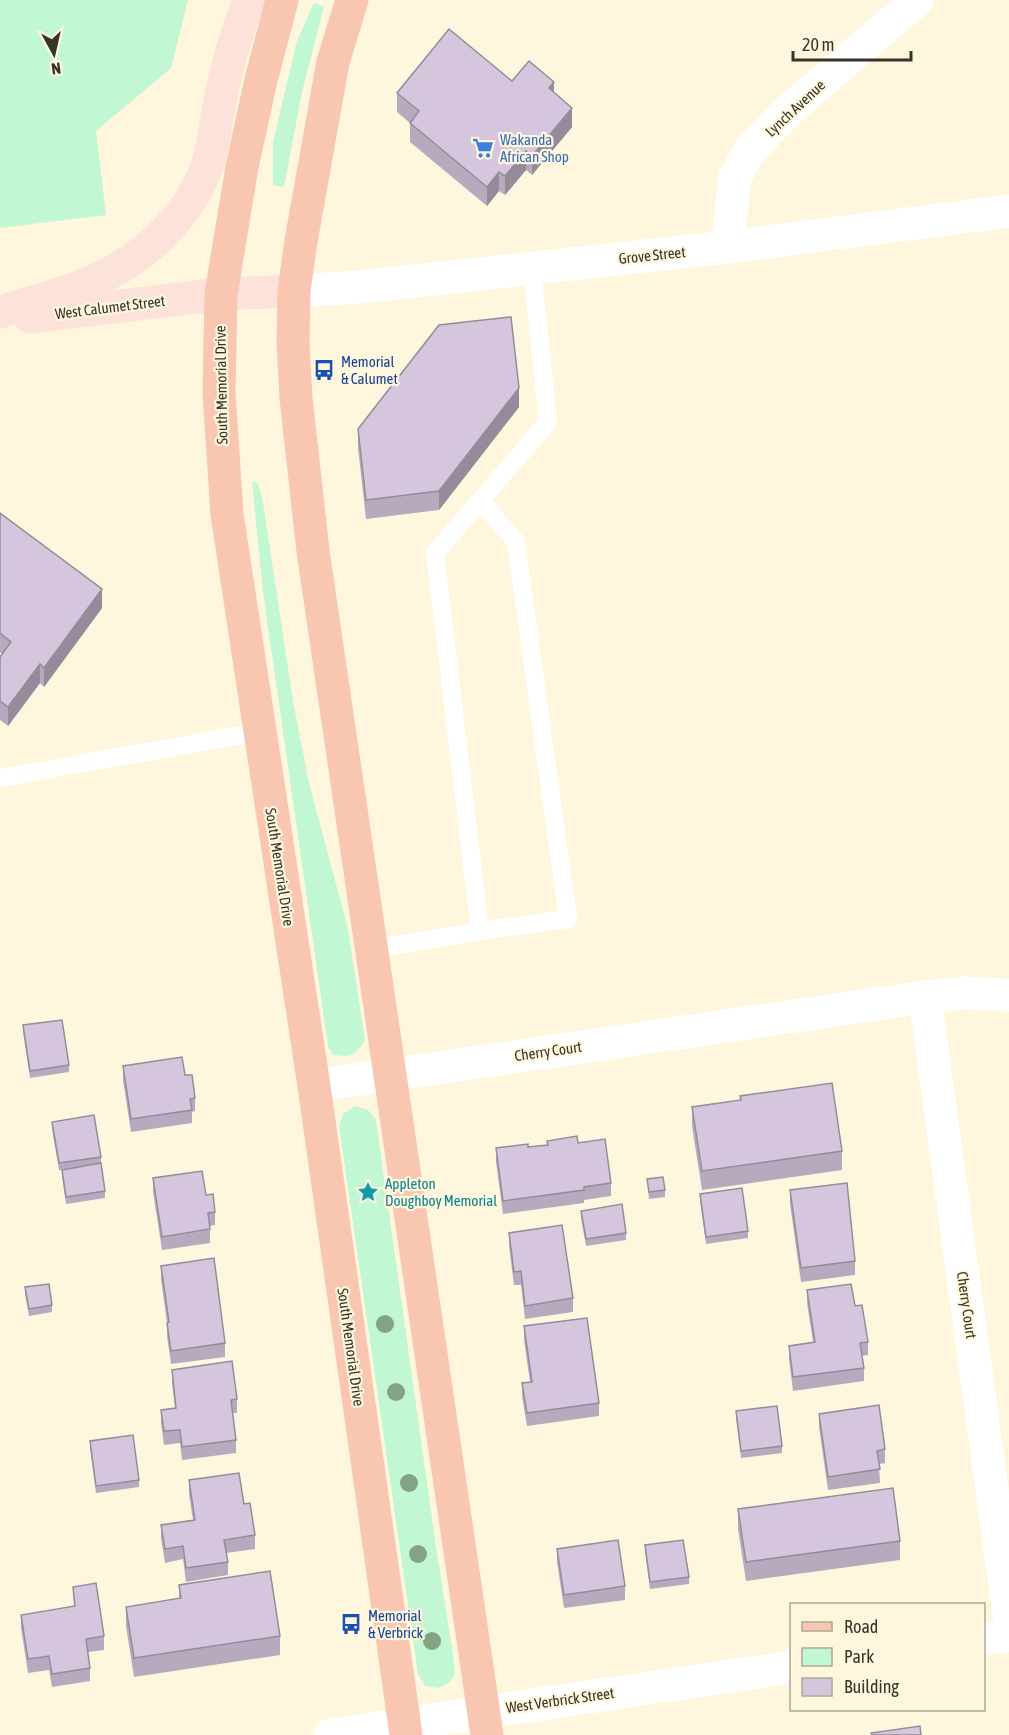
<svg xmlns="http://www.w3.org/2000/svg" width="1009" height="1735" font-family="'Asap Condensed',sans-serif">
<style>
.green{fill:#c1f7d2}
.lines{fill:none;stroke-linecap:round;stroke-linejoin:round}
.lane{stroke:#fff;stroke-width:18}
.street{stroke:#fff;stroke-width:33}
.secondary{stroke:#fce2d8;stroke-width:33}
.primary{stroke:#f8c6b1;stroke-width:33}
.tree{fill:#83a383}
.wall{fill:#b7aabf}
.shaded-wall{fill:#958b9b}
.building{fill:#d5c6de;stroke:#958b9b;stroke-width:1.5}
.labels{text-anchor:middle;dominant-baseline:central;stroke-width:4.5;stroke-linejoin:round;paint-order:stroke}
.street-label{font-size:15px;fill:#363329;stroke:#fff7dd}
.shop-label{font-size:15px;fill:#366cbe;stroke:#fff7dd;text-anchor:start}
.transit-label{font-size:15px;fill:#164399;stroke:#fff7dd;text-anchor:start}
.culture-label{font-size:15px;fill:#0d838f;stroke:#fff7dd;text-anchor:start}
</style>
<rect width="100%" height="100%" fill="#fff7dd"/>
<g class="green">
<path d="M 0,0 L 188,0 L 171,68 L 96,131 L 106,215 L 0,228 Z"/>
<path d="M 314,3 L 324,7 L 302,92 L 284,187 L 273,185 L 273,142 L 297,41 Z"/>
<path d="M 252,482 L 257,482 L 262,496 L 293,701 L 309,783 L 348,929 L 365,1040 C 355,1057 351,1057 333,1055 L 328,1046 L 263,592 Z"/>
<path d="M 355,1106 L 368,1110 L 376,1120 L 436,1547 L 453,1654 L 455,1674 L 449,1683 L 439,1688 L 425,1686 L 418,1674 L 339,1126 L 343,1114 Z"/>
</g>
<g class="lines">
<g class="lane">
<path d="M 480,500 L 516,542 L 568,919 L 480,931"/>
<path d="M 0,778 L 260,732"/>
<path d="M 372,949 L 480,931 L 435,553 L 548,422 L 532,269"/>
</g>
<g class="street">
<path d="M 727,247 L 735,177 L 750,150 L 789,110 L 917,0"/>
<path d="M 294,291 L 360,287 L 727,247 L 1009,211"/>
<path d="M 925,997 L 1009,1614"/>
<path d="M 314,1086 L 925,997 L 964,993 L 1009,995"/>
<path d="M 984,1639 L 1009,1635"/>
<path d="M 330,1735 L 792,1667"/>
</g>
<g class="secondary">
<path d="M 0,312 C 33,301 69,293 100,278 C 149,255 193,212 209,160 C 214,141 216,120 220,101 C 227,67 236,31 250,0"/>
<path d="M 30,317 L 221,294 L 294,291"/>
</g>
<g class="primary">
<path d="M 282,0 L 261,80 L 242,167 L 221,294 L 219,392 L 227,514 L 314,1086 L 406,1735"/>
<path d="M 352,0 L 333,62 L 301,241 L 294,291 L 293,343 L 296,398 L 313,551 L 487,1735"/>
</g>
</g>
<g class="tree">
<circle cx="385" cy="1324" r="9"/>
<circle cx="396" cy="1392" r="9"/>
<circle cx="409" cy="1483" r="9"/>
<circle cx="418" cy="1554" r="9"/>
<circle cx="432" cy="1641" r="9"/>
</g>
<g class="wall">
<path d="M 512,81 L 554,93 L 572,127 L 532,175 L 526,170 L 505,195 L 499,191 L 487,206 L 410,142 L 410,123 L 397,112 L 397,93 Z"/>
<path d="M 519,407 L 439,510 L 366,519 L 358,448 L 358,429 Z"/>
<path d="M 0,513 L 102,608 L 44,687 L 40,683 L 8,726 L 0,720 L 0,657 L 2,654 L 0,652 Z"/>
<path d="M 23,1025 L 69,1065 L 69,1072 L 30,1078 L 23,1032 Z"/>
<path d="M 123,1066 L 185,1075 L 195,1098 L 195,1111 L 192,1112 L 192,1123 L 131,1132 L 123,1080 Z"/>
<path d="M 740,1096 L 842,1151 L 842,1170 L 702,1190 L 692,1126 L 692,1107 L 740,1100 Z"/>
<path d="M 52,1122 L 101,1157 L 101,1163 L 105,1191 L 105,1198 L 66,1204 L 62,1177 L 62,1170 L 59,1170 L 52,1129 Z"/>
<path d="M 547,1141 L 578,1143 L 611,1183 L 611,1196 L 584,1200 L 584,1203 L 503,1214 L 496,1162 L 496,1148 L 528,1147 L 547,1145 Z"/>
<path d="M 153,1178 L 206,1195 L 215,1212 L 215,1225 L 210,1226 L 210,1243 L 162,1250 L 153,1192 Z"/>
<path d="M 647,1179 L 665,1190 L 665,1197 L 649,1199 Z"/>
<path d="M 790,1190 L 855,1261 L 855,1275 L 801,1282 L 790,1204 Z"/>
<path d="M 700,1194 L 748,1231 L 748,1238 L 706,1244 L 700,1201 Z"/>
<path d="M 581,1211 L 626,1233 L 626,1240 L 586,1246 L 581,1218 Z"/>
<path d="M 509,1233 L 573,1298 L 573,1312 L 525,1319 L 521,1285 L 514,1285 L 509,1246 Z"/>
<path d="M 161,1266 L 225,1343 L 225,1357 L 171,1364 L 167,1336 L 167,1323 L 161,1279 Z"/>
<path d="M 25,1287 L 52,1305 L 52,1312 L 29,1316 L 25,1294 Z"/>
<path d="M 807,1290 L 855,1306 L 868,1342 L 868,1355 L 862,1356 L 864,1368 L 864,1381 L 793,1391 L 789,1359 L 789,1346 L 813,1342 L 807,1303 Z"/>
<path d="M 524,1326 L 599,1403 L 599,1416 L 527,1426 L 522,1396 L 522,1383 L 530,1382 L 524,1340 Z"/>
<path d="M 172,1370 L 237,1399 L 237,1413 L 232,1413 L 236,1440 L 236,1453 L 182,1460 L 180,1443 L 164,1445 L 161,1423 L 161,1410 L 175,1408 L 172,1383 Z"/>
<path d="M 736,1411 L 782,1446 L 782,1453 L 741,1458 L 736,1418 Z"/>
<path d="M 819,1414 L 885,1449 L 885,1463 L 879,1464 L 880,1483 L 828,1490 L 819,1427 Z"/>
<path d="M 90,1441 L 139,1480 L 139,1487 L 96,1493 L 90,1448 Z"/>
<path d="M 189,1480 L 244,1504 L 255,1535 L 255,1549 L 226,1553 L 228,1562 L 228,1575 L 186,1582 L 183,1559 L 165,1563 L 161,1538 L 161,1525 L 193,1520 L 189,1494 Z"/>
<path d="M 738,1509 L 900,1541 L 900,1560 L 746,1581 L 738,1529 Z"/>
<path d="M 645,1545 L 689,1577 L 689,1584 L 650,1589 L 645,1552 Z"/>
<path d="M 557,1549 L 625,1586 L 625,1600 L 564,1608 L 557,1562 Z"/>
<path d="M 179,1585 L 280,1636 L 280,1655 L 134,1677 L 126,1626 L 126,1607 L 179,1599 Z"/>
<path d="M 73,1587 L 104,1636 L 104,1650 L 88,1652 L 90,1668 L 90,1681 L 52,1687 L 49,1670 L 28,1673 L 21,1628 L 21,1615 L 74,1607 Z"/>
</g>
<g class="shaded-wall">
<path d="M 554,82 L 554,102 L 549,88 Z"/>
<path d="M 572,108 L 572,127 L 532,175 L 532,156 Z"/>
<path d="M 526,151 L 526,170 L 505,195 L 505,176 Z"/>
<path d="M 499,172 L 499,191 L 487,206 L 487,187 Z"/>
<path d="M 519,388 L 519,407 L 439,510 L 439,491 Z"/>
<path d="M 102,589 L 102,608 L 44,687 L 44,668 Z"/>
<path d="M 40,664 L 40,683 L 8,726 L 8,707 Z"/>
</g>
<g class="building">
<path d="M 449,29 L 512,81 L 529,61 L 554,82 L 549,88 L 572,108 L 532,156 L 526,151 L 505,176 L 499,172 L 487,187 L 410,123 L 419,111 L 397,93 Z"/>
<path d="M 511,317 L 519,388 L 439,491 L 366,500 L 358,429 L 439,325 Z"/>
<path d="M 0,513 L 102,589 L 44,668 L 40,664 L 8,707 L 0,701 L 0,657 L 11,642 L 0,633 Z"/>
<path d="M 62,1020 L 69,1065 L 30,1071 L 23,1025 Z"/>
<path d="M 182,1057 L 185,1075 L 192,1075 L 195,1098 L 190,1099 L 192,1110 L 131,1119 L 123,1066 Z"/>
<path d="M 832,1083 L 842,1151 L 702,1171 L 692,1107 L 741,1100 L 740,1096 Z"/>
<path d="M 94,1115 L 101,1157 L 59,1163 L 52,1122 Z"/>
<path d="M 577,1136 L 578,1143 L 605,1139 L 611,1183 L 584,1187 L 584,1190 L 503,1201 L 496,1148 L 528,1144 L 528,1147 L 548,1145 L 547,1141 Z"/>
<path d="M 101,1163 L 105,1191 L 66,1197 L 62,1170 Z"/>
<path d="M 202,1171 L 206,1195 L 213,1194 L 215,1212 L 208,1213 L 210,1229 L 162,1237 L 153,1178 Z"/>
<path d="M 663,1177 L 665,1190 L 649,1192 L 647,1179 Z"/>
<path d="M 847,1183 L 855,1261 L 801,1268 L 790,1190 Z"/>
<path d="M 742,1188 L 748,1231 L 706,1237 L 700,1194 Z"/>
<path d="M 622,1204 L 626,1233 L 586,1239 L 581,1211 Z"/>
<path d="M 562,1225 L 573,1298 L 525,1306 L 521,1271 L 514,1272 L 509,1233 Z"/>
<path d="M 214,1258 L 225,1343 L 171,1351 L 167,1323 L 169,1322 L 161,1266 Z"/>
<path d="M 49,1284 L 52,1305 L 29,1309 L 25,1287 Z"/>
<path d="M 851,1284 L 855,1306 L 862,1305 L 868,1342 L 860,1343 L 864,1368 L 793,1377 L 789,1346 L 815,1342 L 807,1290 Z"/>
<path d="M 587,1318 L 599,1403 L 527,1413 L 522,1383 L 532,1382 L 524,1326 Z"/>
<path d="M 232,1361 L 237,1399 L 231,1400 L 236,1440 L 182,1447 L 180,1430 L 164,1431 L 161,1410 L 176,1408 L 172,1370 Z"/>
<path d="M 879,1405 L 885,1449 L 877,1451 L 880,1469 L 828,1477 L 819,1414 Z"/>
<path d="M 777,1406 L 782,1446 L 741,1451 L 736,1411 Z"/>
<path d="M 133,1435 L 139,1480 L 96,1486 L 90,1441 Z"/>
<path d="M 239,1473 L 244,1504 L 250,1503 L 255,1535 L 224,1540 L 228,1562 L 186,1568 L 183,1546 L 165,1549 L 161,1525 L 195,1520 L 189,1480 Z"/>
<path d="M 893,1488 L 900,1541 L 746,1562 L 738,1509 Z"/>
<path d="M 618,1540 L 625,1586 L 564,1595 L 557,1549 Z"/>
<path d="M 683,1540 L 689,1577 L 650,1582 L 645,1545 Z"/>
<path d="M 270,1571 L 280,1636 L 134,1658 L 126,1607 L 181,1598 L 179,1585 Z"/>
<path d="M 96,1583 L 104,1636 L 86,1639 L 90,1668 L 52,1674 L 49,1656 L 28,1659 L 21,1615 L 75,1606 L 73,1587 Z"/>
<path d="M 920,1726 L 921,1735 L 872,1735 L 871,1733 Z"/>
</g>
<defs>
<symbol id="supermarket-bare" viewBox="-9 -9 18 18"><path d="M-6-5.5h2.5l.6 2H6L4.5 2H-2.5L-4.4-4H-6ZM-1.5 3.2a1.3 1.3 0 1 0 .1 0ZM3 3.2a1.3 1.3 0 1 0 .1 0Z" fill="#3f7fe0" stroke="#fff7dd" stroke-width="2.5" paint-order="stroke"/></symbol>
<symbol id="bus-bare" viewBox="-9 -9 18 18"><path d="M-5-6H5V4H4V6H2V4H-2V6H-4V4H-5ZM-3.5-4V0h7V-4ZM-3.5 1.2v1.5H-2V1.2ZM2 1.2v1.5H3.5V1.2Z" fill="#1a4fb4" stroke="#fff7dd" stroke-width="2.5" paint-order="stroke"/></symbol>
<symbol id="sight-bare" viewBox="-9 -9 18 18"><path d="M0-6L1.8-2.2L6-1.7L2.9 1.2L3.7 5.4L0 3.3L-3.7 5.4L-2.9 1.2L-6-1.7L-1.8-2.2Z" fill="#0f9aa8" stroke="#fff7dd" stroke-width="2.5" paint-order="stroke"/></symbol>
</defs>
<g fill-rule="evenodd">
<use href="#supermarket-bare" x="468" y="133" width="30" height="30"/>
<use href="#bus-bare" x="309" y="355" width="30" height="30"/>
<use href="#sight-bare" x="353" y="1177" width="30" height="30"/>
<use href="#bus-bare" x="336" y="1609" width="30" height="30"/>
</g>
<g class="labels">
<g class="street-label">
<text transform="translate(795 108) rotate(-43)">Lynch Avenue</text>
<text transform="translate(652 255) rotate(-6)">Grove Street</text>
<text transform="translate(110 307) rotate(-7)">West Calumet Street</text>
<text transform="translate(221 385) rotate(-91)">South Memorial Drive</text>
<text transform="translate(280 867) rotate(81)">South Memorial Drive</text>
<text transform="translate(548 1051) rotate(-8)">Cherry Court</text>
<text transform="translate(967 1305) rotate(82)">Cherry Court</text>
<text transform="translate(351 1347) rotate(82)">South Memorial Drive</text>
<text transform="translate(560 1700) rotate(-8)">West Verbrick Street</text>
</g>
<g class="shop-label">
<text x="500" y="139">Wakanda<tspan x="500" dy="17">African Shop</tspan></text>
</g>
<g class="transit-label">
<text x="341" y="361">Memorial<tspan x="341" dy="17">&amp; Calumet</tspan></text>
<text x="368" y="1615">Memorial<tspan x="368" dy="17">&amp; Verbrick</tspan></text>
</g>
<g class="culture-label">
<text x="385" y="1183">Appleton<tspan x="385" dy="17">Doughboy Memorial</tspan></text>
</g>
</g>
<rect x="790" y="1603" width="195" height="108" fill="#fff7dd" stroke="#afa995" stroke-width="1.5"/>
<rect x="802" y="1622" width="30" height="9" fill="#f8c6b1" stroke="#afa995" stroke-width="1.5"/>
<text x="844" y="1633" font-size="18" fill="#363329">Road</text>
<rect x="802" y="1648" width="30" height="18" fill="#c1f7d2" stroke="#afa995" stroke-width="1.5"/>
<text x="844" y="1663" font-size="18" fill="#363329">Park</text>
<rect x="802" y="1678" width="30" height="18" fill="#d5c6de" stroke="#afa995" stroke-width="1.5"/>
<text x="844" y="1693" font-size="18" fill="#363329">Building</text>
<g transform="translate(54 54) rotate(172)" stroke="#fff7dd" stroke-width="4.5" paint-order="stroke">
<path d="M0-4.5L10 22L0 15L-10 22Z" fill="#363329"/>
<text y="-9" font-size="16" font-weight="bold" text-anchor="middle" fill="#363329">N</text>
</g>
<path d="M793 51v9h118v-9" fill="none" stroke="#363329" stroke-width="3"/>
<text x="802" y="51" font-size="18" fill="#363329" stroke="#fff7dd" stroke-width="4.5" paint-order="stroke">20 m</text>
</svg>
